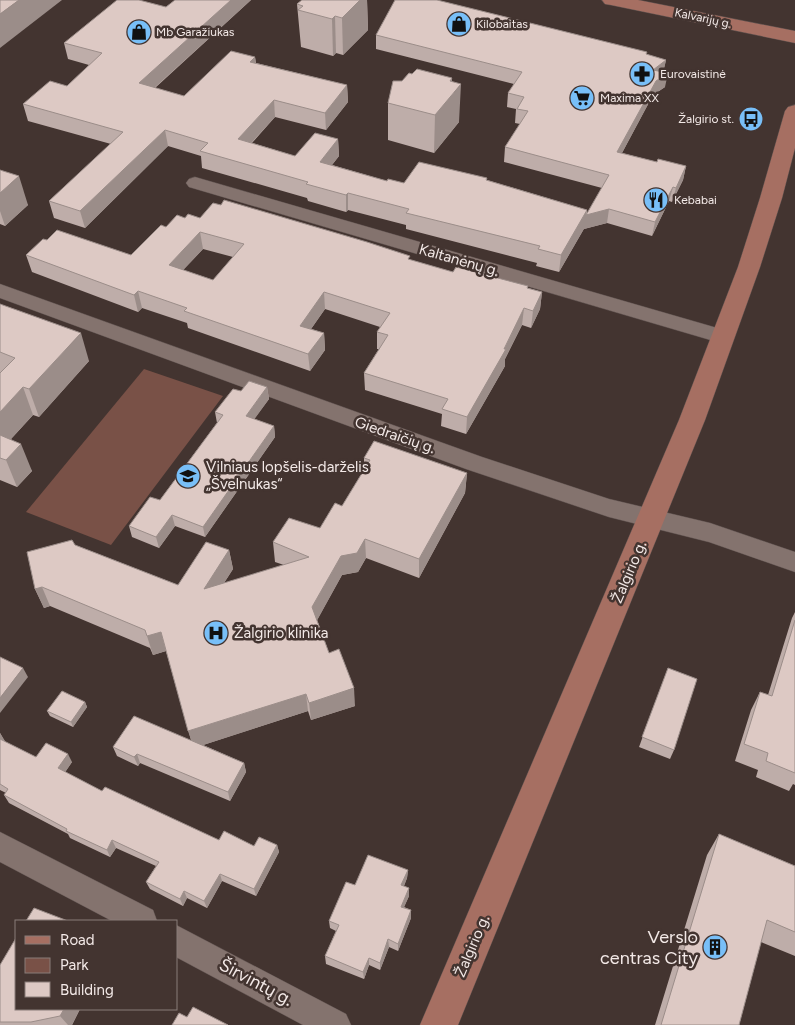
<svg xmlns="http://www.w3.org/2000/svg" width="795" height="1025" font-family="Figtree,sans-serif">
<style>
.green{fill:#795147}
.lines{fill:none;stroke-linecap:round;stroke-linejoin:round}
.minor-casing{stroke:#5e514e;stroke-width:1}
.primary-casing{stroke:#5e514e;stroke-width:1}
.minor{fill:#84736e;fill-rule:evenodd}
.primary{fill:#a66f62;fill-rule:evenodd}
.wall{fill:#beada9;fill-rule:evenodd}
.shaded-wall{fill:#9b8d89}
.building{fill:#ddc9c4;stroke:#9b8d89;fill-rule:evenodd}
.labels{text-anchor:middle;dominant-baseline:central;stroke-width:5;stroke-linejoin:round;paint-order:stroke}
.far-street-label{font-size:12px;fill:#f3e9e7;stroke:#433430}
.far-poi-label{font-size:12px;fill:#f3e9e7;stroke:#433430;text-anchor:start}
.street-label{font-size:15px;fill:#f3e9e7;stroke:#433430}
.poi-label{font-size:15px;fill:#f3e9e7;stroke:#433430;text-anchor:start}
.near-poi-label{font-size:18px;fill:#f3e9e7;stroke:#433430;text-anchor:end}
.near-street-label{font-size:18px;fill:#f3e9e7;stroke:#433430}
</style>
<rect width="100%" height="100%" fill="#433430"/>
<path class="green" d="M 144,369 L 223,396 L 111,545 L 26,512 Z"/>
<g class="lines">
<defs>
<g id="minor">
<path d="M 195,177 L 731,332 L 734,337 L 731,342 L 724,344 L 189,187 L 186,183 L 189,179 Z"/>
<path d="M 0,284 L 482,457 L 609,499 L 710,523 L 795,552 L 795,572 L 709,542 L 609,517 L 466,469 L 0,298 Z"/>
<path d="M 0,832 L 153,910 L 157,921 L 112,921 L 0,862 Z"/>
<path d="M 176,925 L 346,1014 L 351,1025 L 303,1025 L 176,957 Z"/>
</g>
<g id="primary">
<path d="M 602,0 L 638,0 L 795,31 L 795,43 L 611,5 L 605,4 Z"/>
<path d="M 795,105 L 795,148 L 782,198 L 760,267 L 705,420 L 458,1025 L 420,1025 L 679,420 L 738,267 L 760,198 L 785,111 L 788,107 Z"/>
</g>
</defs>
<use href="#minor" class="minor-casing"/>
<use href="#primary" class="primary-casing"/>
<use href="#minor" class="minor"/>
<use href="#primary" class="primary"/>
</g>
<g class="wall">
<path d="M 175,0 L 251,0 L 155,88 L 184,96 L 255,57 L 256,63 L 347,85 L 348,102 L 326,130 L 275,117 L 252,143 L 295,156 L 338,139 L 339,156 L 332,165 L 387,181 L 404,183 L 487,178 L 487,180 L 587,210 L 587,215 L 602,188 L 504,162 L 505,147 L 520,124 L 515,123 L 516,109 L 507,107 L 508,93 L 514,84 L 376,49 L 376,35 L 647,52 L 646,54 L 666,60 L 663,72 L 665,87 L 653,95 L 622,153 L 657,162 L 686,166 L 683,180 L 672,202 L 669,201 L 652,236 L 607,223 L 584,229 L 585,227 L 559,272 L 536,266 L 537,263 L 406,229 L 406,225 L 348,210 L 346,212 L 308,201 L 307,198 L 202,168 L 201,156 L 168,146 L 85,228 L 54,218 L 49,201 L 111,144 L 28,121 L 23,104 L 67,86 L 89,65 L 68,59 L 64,43 L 166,7 Z"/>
<path d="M 302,0 L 367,0 L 368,30 L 343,55 L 336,53 L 333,56 L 301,47 L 297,4 Z"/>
<path d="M 412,74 L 452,78 L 452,82 L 459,122 L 434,153 L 388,140 L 388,103 L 402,81 Z"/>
<path d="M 0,170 L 28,205 L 5,226 L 0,224 Z"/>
<path d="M 185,218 L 200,218 L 410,260 L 453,272 L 528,286 L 528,288 L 542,292 L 540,309 L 531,328 L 522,325 L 505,359 L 505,366 L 466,434 L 441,426 L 442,414 L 365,390 L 364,373 L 379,349 L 377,349 L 377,332 L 380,327 L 325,309 L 311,329 L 324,333 L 325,350 L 310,371 L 188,328 L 187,323 L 142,308 L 138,312 L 32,272 L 26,255 L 47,240 L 131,255 L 166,227 ZM 203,249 L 233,257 L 213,280 L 183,270 Z"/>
<path d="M 0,304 L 89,361 L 39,417 L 33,415 L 11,439 L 32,471 L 17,487 L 0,480 Z"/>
<path d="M 267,387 L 269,399 L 254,419 L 274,426 L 275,437 L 205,537 L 175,526 L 159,548 L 132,537 L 129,526 L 160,500 L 217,423 L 215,412 L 241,391 Z"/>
<path d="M 364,458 L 467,473 L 465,493 L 419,578 L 366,558 L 358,572 L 342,575 L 317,620 L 329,653 L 355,706 L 311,720 L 308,711 L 203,745 L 244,763 L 246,772 L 230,801 L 140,763 L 138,766 L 117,756 L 113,747 L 191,740 L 166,651 L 153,655 L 150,648 L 50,606 L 44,608 L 35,589 L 75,545 L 178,585 L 229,550 L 233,569 L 224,583 L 284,565 L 275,562 L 273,542 L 320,528 L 342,506 L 364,470 Z"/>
<path d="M 795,612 L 795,785 L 793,784 L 789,791 L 756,777 L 758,770 L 735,761 L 751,710 L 760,692 L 768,695 L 792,618 Z"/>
<path d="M 668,668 L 674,750 L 670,759 L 639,747 Z"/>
<path d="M 85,702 L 87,707 L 73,727 L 50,716 L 47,711 Z"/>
<path d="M 0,733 L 5,742 L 36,757 L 72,762 L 65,772 L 102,791 L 219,840 L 254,846 L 277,845 L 279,852 L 256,896 L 222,881 L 207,908 L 187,898 L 183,906 L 150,889 L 146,882 L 156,866 L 116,848 L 110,857 L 70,838 L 68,834 L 9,803 L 4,795 L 6,793 L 0,790 Z"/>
<path d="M 719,834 L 795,866 L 795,956 L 761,942 L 739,1025 L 655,1025 L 707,855 Z"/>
<path d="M 408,870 L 407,878 L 404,886 L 409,888 L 409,896 L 404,907 L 411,910 L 411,918 L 398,951 L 389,947 L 380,970 L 369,965 L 364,979 L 326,964 L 325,956 L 336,931 L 330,928 L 329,921 L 355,885 Z"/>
<path d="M 0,965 L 16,1009 L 80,1009 L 72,1025 L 0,1025 Z"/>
</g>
<g class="shaded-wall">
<path d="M 19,0 L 62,0 L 0,48 L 0,14 Z"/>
<path d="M 231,0 L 251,0 L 142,99 L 139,83 Z"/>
<path d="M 360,0 L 367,0 L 368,30 L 343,55 L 342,18 Z"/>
<path d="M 335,16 L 336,53 L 333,56 L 332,19 Z"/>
<path d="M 255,57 L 257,73 L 250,62 Z"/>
<path d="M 666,60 L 663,74 L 653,70 Z"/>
<path d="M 668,73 L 665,87 L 653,95 L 615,166 L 617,152 L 656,81 Z"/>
<path d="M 452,78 L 451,96 L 461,84 L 459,122 L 434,153 L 435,115 L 450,81 Z"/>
<path d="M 347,85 L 348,102 L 326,130 L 325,113 Z"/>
<path d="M 274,100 L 275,117 L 240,155 L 238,139 Z"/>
<path d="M 165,130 L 168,146 L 85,228 L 80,211 Z"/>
<path d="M 338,139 L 339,156 L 321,179 L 320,162 Z"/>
<path d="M 686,166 L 683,180 L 672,202 L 676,188 Z"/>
<path d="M 19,176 L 28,205 L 5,226 L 0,211 L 0,193 Z"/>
<path d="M 673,187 L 669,201 L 652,236 L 655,222 Z"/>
<path d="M 348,193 L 348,210 L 346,212 L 346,195 Z"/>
<path d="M 609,209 L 607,223 L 584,229 L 585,227 L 559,272 L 561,255 L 587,210 L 586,215 Z"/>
<path d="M 200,232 L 203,249 L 172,282 L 169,265 Z"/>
<path d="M 138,291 L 142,308 L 138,312 L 134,295 Z"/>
<path d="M 324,292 L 325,309 L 302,342 L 300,326 Z"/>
<path d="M 542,292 L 540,309 L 531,328 L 533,311 Z"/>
<path d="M 524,308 L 522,325 L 505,359 L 505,366 L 466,434 L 467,417 L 504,349 Z"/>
<path d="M 81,333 L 89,361 L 39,417 L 29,389 Z"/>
<path d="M 324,333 L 325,350 L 310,371 L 308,354 Z"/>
<path d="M 23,387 L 33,415 L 0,451 L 0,412 Z"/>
<path d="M 267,387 L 269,399 L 248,428 L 246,416 Z"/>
<path d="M 274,426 L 275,437 L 205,537 L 203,527 Z"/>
<path d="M 21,444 L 32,471 L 17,487 L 6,460 Z"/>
<path d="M 467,473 L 465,493 L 419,578 L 419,559 Z"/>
<path d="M 172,515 L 175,526 L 159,548 L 156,537 Z"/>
<path d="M 365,539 L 366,558 L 358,572 L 342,575 L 314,626 L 312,607 L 341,556 Z"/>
<path d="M 229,550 L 233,569 L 208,608 L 204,589 Z"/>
<path d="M 42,587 L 50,606 L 44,608 L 35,589 Z"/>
<path d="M 161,632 L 166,651 L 153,655 L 147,636 Z"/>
<path d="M 23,668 L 28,677 L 0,713 L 0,698 Z"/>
<path d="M 354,688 L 355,706 L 311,720 L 309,703 Z"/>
<path d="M 306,694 L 308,711 L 194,748 L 188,731 Z"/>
<path d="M 85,702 L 87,707 L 73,727 L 71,722 Z"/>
<path d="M 0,733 L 5,741 L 0,742 Z"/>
<path d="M 68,754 L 72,762 L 62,777 L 58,768 Z"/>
<path d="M 137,754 L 140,763 L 138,766 L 134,757 Z"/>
<path d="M 244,763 L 246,772 L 230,801 L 228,792 Z"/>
<path d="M 112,840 L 116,848 L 110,857 L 107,850 Z"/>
<path d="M 277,845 L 279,852 L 256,896 L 254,889 Z"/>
<path d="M 408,870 L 407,878 L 401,893 L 401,885 Z"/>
<path d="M 220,874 L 222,881 L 207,908 L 204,901 Z"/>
<path d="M 409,888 L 409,896 L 401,914 L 401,907 Z"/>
<path d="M 184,891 L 187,898 L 183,906 L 180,899 Z"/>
<path d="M 411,910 L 411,918 L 398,951 L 398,944 Z"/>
<path d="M 388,939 L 389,947 L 380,970 L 380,963 Z"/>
<path d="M 369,958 L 369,965 L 364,979 L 363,972 Z"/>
<path d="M 64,1009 L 80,1009 L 72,1025 L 68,1025 L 60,1016 Z"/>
</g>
<g class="building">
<path d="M 0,0 L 19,0 L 0,14 Z"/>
<path d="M 117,0 L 139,0 L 166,7 L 175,0 L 231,0 L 139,83 L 184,96 L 231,51 L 255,57 L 250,62 L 347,85 L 325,113 L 274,100 L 238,139 L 295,156 L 315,133 L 338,139 L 320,162 L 387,181 L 388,179 L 404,183 L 419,162 L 487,178 L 486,180 L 587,210 L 561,255 L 538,249 L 540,246 L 406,213 L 409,209 L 348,193 L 346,195 L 306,184 L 308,182 L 200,151 L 208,143 L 165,130 L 80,211 L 49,201 L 123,132 L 23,104 L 50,81 L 67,86 L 102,53 L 64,43 Z"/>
<path d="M 302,0 L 360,0 L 342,18 L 335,16 L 332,19 L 298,10 L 303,6 L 297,4 Z"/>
<path d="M 395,0 L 437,0 L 647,52 L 646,54 L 666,60 L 653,70 L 668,73 L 656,81 L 617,152 L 657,162 L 658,159 L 686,166 L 676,188 L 673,187 L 655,222 L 609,209 L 586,215 L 609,175 L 505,147 L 528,111 L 517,109 L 524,97 L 508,93 L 522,72 L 376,35 Z"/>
<path d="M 417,69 L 452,78 L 450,81 L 461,84 L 435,115 L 388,103 L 393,81 L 402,81 L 409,73 L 412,74 Z"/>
<path d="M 0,170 L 19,176 L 0,193 Z"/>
<path d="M 224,200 L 367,242 L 410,256 L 408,259 L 453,272 L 456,267 L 528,286 L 527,288 L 542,292 L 533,311 L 524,308 L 504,349 L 506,349 L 467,417 L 442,409 L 448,399 L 364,373 L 388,335 L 377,332 L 390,313 L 324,292 L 300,326 L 324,333 L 308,354 L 184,311 L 187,308 L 138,291 L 134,295 L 26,255 L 43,239 L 47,240 L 57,230 L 131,255 L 161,225 L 166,227 L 177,215 L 185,218 L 188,214 L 200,218 L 213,203 L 221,205 ZM 200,232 L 244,244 L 213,280 L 169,265 Z"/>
<path d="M 0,304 L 81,333 L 29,389 L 23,387 L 0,412 L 0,373 L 15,358 L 0,352 Z"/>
<path d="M 249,381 L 267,387 L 246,416 L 274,426 L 203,527 L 172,515 L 156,537 L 129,526 L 150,497 L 160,500 L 223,415 L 215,412 L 233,389 L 241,391 Z"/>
<path d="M 0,435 L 21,444 L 6,460 L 0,458 Z"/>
<path d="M 374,441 L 467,473 L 419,559 L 365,539 L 357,553 L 341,556 L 312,607 L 329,653 L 339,649 L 354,688 L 309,703 L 306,694 L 188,731 L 161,632 L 147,636 L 145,630 L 42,587 L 35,589 L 27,552 L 72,540 L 75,545 L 178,585 L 206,542 L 229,550 L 204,589 L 309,557 L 273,542 L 289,518 L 320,528 L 335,503 L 342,506 L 370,460 L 364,458 Z"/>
<path d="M 795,620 L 795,773 L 766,761 L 768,753 L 744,744 L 760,692 L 772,696 Z"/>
<path d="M 0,657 L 23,668 L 0,698 Z"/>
<path d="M 668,668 L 697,679 L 674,750 L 642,737 Z"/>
<path d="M 62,691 L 85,702 L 71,722 L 47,711 Z"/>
<path d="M 134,716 L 244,763 L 228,792 L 137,754 L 134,757 L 113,747 Z"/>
<path d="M 0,739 L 36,757 L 46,743 L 68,754 L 58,768 L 102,791 L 105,787 L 219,840 L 224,831 L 254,846 L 259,837 L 277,845 L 254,889 L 220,874 L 204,901 L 184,891 L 180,899 L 146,882 L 159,862 L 112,840 L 107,850 L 66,831 L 67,829 L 4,795 L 8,789 L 0,784 Z"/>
<path d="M 719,834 L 795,866 L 795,932 L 767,920 L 739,1025 L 661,1025 Z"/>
<path d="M 368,855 L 408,870 L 401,885 L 409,888 L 401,907 L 411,910 L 398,944 L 388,939 L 380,963 L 369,958 L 363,972 L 325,956 L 339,925 L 329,921 L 346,882 L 355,885 Z"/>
<path d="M 34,908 L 68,921 L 26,921 Z"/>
<path d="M 16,938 L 16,1009 L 64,1009 L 60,1016 L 31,1022 L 0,1022 L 0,965 Z"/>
<path d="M 193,1007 L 228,1025 L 172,1025 L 179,1013 L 187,1017 Z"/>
</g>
<defs>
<symbol id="shop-disc" viewBox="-11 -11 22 22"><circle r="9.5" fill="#78bff8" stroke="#433430"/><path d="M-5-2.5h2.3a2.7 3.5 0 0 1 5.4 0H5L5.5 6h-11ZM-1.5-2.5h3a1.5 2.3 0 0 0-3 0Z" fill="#111"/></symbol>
<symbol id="pharmacy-disc" viewBox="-11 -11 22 22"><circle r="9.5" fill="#78bff8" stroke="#433430"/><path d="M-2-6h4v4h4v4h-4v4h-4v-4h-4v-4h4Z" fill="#111"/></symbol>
<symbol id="supermarket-disc" viewBox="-11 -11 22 22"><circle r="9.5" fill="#78bff8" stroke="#433430"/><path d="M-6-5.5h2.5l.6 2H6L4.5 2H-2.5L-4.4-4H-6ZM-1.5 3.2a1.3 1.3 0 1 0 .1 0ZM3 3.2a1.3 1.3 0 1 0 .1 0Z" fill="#111"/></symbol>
<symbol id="bus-disc" viewBox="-11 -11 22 22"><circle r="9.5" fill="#78bff8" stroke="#433430"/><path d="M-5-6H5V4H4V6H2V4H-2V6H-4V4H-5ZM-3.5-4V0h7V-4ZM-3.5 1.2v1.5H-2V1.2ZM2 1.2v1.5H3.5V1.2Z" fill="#111"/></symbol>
<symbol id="restaurant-disc" viewBox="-11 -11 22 22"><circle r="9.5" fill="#78bff8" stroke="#433430"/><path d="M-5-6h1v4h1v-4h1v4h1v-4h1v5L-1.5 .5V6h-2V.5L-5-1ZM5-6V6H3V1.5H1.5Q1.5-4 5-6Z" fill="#111"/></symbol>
<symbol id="school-disc" viewBox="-11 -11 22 22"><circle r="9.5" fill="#78bff8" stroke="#433430"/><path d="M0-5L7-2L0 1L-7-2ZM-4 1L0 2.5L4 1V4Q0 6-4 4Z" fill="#111"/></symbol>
<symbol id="hospital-disc" viewBox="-11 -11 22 22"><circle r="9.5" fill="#78bff8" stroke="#433430"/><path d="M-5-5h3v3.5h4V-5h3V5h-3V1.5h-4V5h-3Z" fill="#111"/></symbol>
<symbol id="building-disc" viewBox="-11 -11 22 22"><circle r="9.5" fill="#78bff8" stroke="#433430"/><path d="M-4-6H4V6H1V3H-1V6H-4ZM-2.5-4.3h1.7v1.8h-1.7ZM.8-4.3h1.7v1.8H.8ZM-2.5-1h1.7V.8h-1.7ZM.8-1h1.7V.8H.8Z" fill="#111"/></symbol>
</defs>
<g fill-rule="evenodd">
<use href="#shop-disc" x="445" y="10" width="28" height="28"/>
<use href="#shop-disc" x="125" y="18" width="28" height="28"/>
<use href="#pharmacy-disc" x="628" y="60" width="28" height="28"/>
<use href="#supermarket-disc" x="568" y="84" width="28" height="28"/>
<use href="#bus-disc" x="737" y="105" width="28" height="28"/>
<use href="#restaurant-disc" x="642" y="186" width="28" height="28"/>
<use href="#school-disc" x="174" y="462" width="28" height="28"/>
<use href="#hospital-disc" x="202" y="619" width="28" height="28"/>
<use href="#building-disc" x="701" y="933" width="28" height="28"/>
</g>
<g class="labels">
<g class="far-street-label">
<text transform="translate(703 18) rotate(12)">Kalvarijų g.</text>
</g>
<g class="far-poi-label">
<text x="476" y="24">Kilobaitas</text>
<text x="156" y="32">Mb Garažiukas</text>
<text x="660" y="74">Eurovaistinė</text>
<text x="600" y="98">Maxima XX</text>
<text x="734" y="119" text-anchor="end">Žalgirio st.</text>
<text x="674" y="200">Kebabai</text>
</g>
<g class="street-label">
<text transform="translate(459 260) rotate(16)">Kaltanėnų g.</text>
<text transform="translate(395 435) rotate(19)">Giedraičių g.</text>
<text transform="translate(629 572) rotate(-67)">Žalgirio g.</text>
<text transform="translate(472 946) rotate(-67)">Žalgirio g.</text>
</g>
<g class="poi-label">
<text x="206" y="467">Vilniaus lopšelis-darželis<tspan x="206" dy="17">„Švelnukas“</tspan></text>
<text x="234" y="633">Žalgirio klinika</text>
</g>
<g class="near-poi-label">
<text x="698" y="937">Verslo<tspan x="698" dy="21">centras City</tspan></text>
</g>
<g class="near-street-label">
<text transform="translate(256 982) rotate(28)">Širvintų g.</text>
</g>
</g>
<rect x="15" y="920" width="162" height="90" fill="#433430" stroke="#897c79"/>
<rect x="25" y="936" width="25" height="8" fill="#a66f62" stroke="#897c79"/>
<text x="60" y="945" font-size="15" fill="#f3e9e7">Road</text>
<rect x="25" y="958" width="25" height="15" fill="#795147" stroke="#897c79"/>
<text x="60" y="970" font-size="15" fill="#f3e9e7">Park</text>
<rect x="25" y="982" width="25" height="15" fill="#ddc9c4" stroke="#897c79"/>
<text x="60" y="995" font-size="15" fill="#f3e9e7">Building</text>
</svg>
